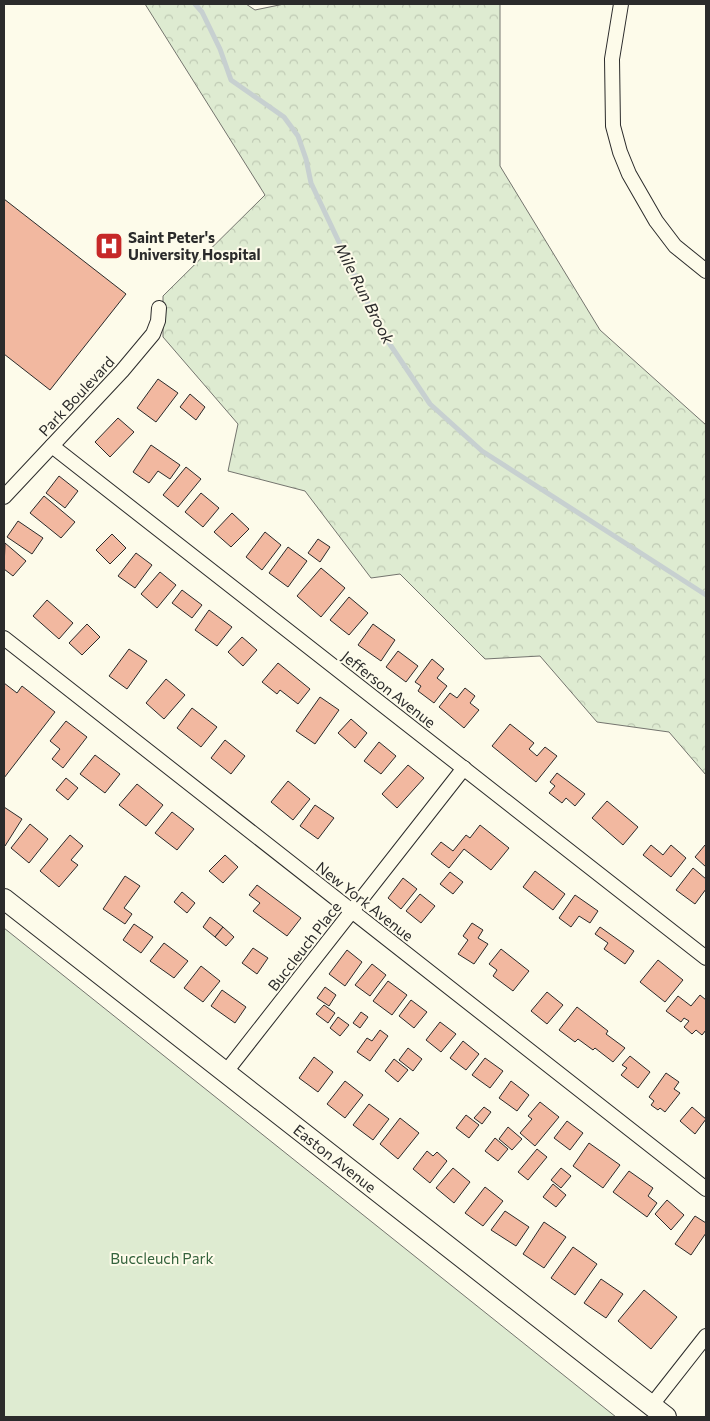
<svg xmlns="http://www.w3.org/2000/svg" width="710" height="1421" font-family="Commissioner,sans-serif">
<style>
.forest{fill:url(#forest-crowns);stroke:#74746e}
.park{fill:#deebd1;stroke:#74746e}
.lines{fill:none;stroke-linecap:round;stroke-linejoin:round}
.stream{stroke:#c7d0d0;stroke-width:5}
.building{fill:#f2b8a0;stroke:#2b2b2b}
.street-casing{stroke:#2b2b2b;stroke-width:16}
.secondary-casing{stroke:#2b2b2b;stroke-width:22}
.street{stroke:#fdfbea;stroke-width:14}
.secondary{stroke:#fdfbea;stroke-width:20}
.labels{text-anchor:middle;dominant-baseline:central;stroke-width:4;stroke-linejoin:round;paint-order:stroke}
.poi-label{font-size:15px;font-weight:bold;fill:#2b2b2b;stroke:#fdfbea;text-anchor:start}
.street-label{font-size:15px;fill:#2b2b2b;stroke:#fdfbea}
.park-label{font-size:15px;fill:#34623c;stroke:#fdfbea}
.water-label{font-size:16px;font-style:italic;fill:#2b2b2b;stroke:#fdfbea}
</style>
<defs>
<pattern id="forest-crowns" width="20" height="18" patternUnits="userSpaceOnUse" patternTransform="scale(1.25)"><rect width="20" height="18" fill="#deebd1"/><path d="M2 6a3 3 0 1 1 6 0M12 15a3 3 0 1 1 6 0" fill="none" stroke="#bfcab4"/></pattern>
</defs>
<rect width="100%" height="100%" fill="#fdfbea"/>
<path class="forest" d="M 145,4 L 246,4 L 255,10 L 284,4 L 500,4 L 500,166 L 600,330 L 706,425 L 706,775 L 669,732 L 597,722 L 540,656 L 485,659 L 400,574 L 371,578 L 305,491 L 228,471 L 238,424 L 163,337 L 163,296 L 265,195 Z"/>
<path class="park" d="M 4,928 L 616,1417 L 4,1417 Z"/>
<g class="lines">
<path class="stream" d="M 195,4 L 202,12 L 220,49 L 231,80 L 284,117 L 298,136 L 306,159 L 311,183 L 381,331 L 430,404 L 482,451 L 706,595"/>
</g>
<g class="building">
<path d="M 4,199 L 126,294 L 50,390 L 4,354 Z"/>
<path d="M 158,379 L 178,393 L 156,422 L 137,408 Z"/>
<path d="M 190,394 L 205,407 L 196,420 L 180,407 Z"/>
<path d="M 118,418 L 134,432 L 110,457 L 95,442 Z"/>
<path d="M 151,445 L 180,465 L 170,479 L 158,471 L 149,483 L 133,472 Z"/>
<path d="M 186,467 L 201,479 L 178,507 L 163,495 Z"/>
<path d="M 59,476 L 78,491 L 65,508 L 46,493 Z"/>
<path d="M 201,493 L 219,508 L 203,527 L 185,512 Z"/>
<path d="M 44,496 L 75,522 L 61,538 L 30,513 Z"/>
<path d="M 232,513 L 249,529 L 231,547 L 214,532 Z"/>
<path d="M 18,521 L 43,538 L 32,554 L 7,537 Z"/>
<path d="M 265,532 L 281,545 L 262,570 L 246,557 Z"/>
<path d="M 112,534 L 126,548 L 110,564 L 96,550 Z"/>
<path d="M 318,539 L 330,547 L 320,562 L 308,553 Z"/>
<path d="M 5,543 L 26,561 L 13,576 L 4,569 Z"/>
<path d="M 288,547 L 307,561 L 288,587 L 269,573 Z"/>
<path d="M 136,553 L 152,565 L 135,588 L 118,576 Z"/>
<path d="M 321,568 L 345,588 L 321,617 L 297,596 Z"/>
<path d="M 160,572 L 176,585 L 157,608 L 141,594 Z"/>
<path d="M 182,590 L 202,605 L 192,618 L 172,603 Z"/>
<path d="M 349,597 L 368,613 L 349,635 L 330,620 Z"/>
<path d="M 47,600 L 73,623 L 59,639 L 33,616 Z"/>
<path d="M 209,610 L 232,627 L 217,646 L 195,630 Z"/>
<path d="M 87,624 L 100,637 L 82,655 L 69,643 Z"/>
<path d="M 373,624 L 395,640 L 381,661 L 358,645 Z"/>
<path d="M 242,637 L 257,650 L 243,666 L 228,652 Z"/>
<path d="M 129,649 L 147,661 L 127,689 L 109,676 Z"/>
<path d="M 398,651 L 418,666 L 406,682 L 386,667 Z"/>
<path d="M 432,659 L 444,669 L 437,678 L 447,686 L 434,703 L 418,691 L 421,686 L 415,682 Z"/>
<path d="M 278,663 L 310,689 L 298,704 L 280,690 L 277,694 L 262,682 Z"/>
<path d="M 166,679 L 185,695 L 164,719 L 146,703 Z"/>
<path d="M 4,683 L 17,693 L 22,686 L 55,712 L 4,778 Z"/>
<path d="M 465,688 L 475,696 L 470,703 L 479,710 L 464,728 L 439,707 L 450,693 L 457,698 Z"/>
<path d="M 320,697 L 339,710 L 315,744 L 296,731 Z"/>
<path d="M 192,708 L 217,727 L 201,747 L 177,728 Z"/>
<path d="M 351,719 L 367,733 L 355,748 L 338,733 Z"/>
<path d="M 66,721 L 87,737 L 63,768 L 52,759 L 60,749 L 50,741 Z"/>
<path d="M 510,724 L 534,743 L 529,749 L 537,756 L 545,747 L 557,756 L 536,782 L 492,746 Z"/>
<path d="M 225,740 L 245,756 L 231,774 L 211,758 Z"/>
<path d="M 379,742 L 396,756 L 381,774 L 364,761 Z"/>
<path d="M 95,755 L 120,774 L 105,793 L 80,774 Z"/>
<path d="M 408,765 L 424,778 L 397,808 L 382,794 Z"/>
<path d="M 557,773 L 585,794 L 575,806 L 566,798 L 562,803 L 549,793 L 555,786 L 550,782 Z"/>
<path d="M 66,778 L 78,788 L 68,800 L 56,790 Z"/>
<path d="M 288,781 L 310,799 L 293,820 L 271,802 Z"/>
<path d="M 137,784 L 163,805 L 146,826 L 119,805 Z"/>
<path d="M 607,801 L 638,827 L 623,845 L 592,818 Z"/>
<path d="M 315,805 L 334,818 L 318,839 L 300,826 Z"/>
<path d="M 4,807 L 22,819 L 5,846 L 4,846 Z"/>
<path d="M 172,812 L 194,829 L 177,850 L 155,833 Z"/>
<path d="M 30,824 L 48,839 L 29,863 L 11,848 Z"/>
<path d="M 480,825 L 509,848 L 491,870 L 464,849 L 449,868 L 431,854 L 441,842 L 453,851 L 466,835 L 470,838 Z"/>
<path d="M 70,835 L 83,846 L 71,860 L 78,865 L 59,887 L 40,871 Z"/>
<path d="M 651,845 L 663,855 L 671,845 L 686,858 L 671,877 L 643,855 Z"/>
<path d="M 705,845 L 706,846 L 706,867 L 695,857 Z"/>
<path d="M 225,855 L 238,867 L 223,883 L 209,871 Z"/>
<path d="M 693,868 L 706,879 L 706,889 L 695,904 L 676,890 Z"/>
<path d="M 535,871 L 565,894 L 553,910 L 523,887 Z"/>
<path d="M 450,872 L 463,882 L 453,894 L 440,884 Z"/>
<path d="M 125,876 L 140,886 L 124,908 L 132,914 L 125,924 L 103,909 Z"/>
<path d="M 403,878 L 417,889 L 401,909 L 388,898 Z"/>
<path d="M 257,885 L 301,918 L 287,936 L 253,911 L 260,903 L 249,895 Z"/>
<path d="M 182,892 L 195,903 L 187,913 L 174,902 Z"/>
<path d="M 420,894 L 435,906 L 421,923 L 406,911 Z"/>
<path d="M 575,895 L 598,911 L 590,923 L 579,916 L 571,927 L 559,918 Z"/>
<path d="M 210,917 L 223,927 L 215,937 L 203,927 Z"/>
<path d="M 472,923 L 483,930 L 478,938 L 488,944 L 474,964 L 458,954 L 468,940 L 463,936 Z"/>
<path d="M 134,924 L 153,937 L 141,953 L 123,940 Z"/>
<path d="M 223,927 L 234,937 L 226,946 L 215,937 Z"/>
<path d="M 600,927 L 634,951 L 625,964 L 604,949 L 608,943 L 595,934 Z"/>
<path d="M 164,943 L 188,961 L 174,978 L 150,961 Z"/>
<path d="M 253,948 L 268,958 L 257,974 L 242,963 Z"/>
<path d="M 501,949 L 529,971 L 513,991 L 493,976 L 497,970 L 489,964 Z"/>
<path d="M 347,950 L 362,962 L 345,986 L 329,974 Z"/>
<path d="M 658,960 L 683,980 L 665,1002 L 640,982 Z"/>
<path d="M 372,964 L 386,975 L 370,996 L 355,985 Z"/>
<path d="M 201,966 L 220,981 L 203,1002 L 184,988 Z"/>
<path d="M 388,981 L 407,995 L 392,1015 L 373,1001 Z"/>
<path d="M 325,987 L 336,995 L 329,1006 L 317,998 Z"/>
<path d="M 222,990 L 246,1007 L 235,1023 L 211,1006 Z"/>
<path d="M 547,992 L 563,1005 L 547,1024 L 531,1011 Z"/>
<path d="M 700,995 L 706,1000 L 706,1030 L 702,1035 L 696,1030 L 692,1034 L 684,1027 L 689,1021 L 684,1018 L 681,1022 L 666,1011 L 678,996 L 691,1006 Z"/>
<path d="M 411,1000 L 427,1012 L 414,1028 L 399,1016 Z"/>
<path d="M 324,1005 L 335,1013 L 328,1023 L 316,1014 Z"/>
<path d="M 577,1007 L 608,1031 L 606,1034 L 625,1048 L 613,1062 L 595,1048 L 593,1050 L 578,1039 L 575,1042 L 559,1030 Z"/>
<path d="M 361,1012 L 368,1017 L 360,1028 L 353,1023 Z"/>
<path d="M 338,1017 L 349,1025 L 340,1036 L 330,1028 Z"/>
<path d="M 440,1022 L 456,1034 L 441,1052 L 426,1040 Z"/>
<path d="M 380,1030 L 388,1036 L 370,1061 L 357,1052 L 367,1038 L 372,1041 Z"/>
<path d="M 463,1041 L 479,1054 L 466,1070 L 450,1058 Z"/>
<path d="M 408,1048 L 422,1059 L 413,1071 L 399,1060 Z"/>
<path d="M 630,1056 L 650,1072 L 638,1088 L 621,1075 L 627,1068 L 622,1065 Z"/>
<path d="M 314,1057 L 333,1072 L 318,1092 L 299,1078 Z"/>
<path d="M 485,1058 L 503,1071 L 490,1088 L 472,1075 Z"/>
<path d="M 394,1059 L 408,1070 L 398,1082 L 385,1071 Z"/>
<path d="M 666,1073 L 679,1082 L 674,1089 L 680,1093 L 665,1112 L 660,1108 L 658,1110 L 651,1105 L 654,1101 L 649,1097 Z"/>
<path d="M 345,1081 L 363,1095 L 345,1118 L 327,1104 Z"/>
<path d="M 511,1081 L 529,1095 L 517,1111 L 499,1098 Z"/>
<path d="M 540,1102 L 559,1117 L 535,1146 L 520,1133 L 532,1119 L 528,1116 Z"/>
<path d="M 369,1104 L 389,1119 L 373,1140 L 353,1125 Z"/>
<path d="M 484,1107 L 491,1112 L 482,1124 L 474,1118 Z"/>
<path d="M 692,1107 L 706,1119 L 695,1134 L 680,1121 Z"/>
<path d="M 466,1115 L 479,1125 L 469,1138 L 456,1128 Z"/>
<path d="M 400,1118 L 419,1133 L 398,1159 L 380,1144 Z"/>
<path d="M 567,1121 L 583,1133 L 570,1150 L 554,1138 Z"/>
<path d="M 508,1127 L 522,1139 L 512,1150 L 499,1139 Z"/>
<path d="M 495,1138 L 508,1149 L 498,1161 L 485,1151 Z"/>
<path d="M 589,1143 L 620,1165 L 603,1188 L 573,1166 Z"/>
<path d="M 537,1149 L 547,1157 L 528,1180 L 518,1172 Z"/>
<path d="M 427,1151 L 433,1156 L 437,1152 L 447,1161 L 430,1183 L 413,1169 Z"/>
<path d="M 453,1168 L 470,1182 L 454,1203 L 436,1188 Z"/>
<path d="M 561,1168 L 571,1176 L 561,1188 L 551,1180 Z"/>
<path d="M 629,1171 L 653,1188 L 648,1196 L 657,1203 L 647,1217 L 613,1192 Z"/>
<path d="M 553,1184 L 566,1195 L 556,1207 L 543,1197 Z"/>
<path d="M 485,1187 L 503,1201 L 483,1226 L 465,1213 Z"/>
<path d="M 667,1200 L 684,1215 L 671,1230 L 655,1214 Z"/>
<path d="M 505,1211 L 529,1227 L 516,1246 L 491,1230 Z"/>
<path d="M 695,1216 L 706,1223 L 706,1233 L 691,1255 L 675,1244 Z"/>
<path d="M 544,1222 L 566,1237 L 544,1268 L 523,1254 Z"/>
<path d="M 573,1247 L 597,1264 L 575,1295 L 551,1278 Z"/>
<path d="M 601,1279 L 623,1294 L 606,1318 L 584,1303 Z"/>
<path d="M 644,1290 L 677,1317 L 651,1349 L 618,1321 Z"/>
</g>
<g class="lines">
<defs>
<g id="street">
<path d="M 621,4 L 612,59 L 613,126 L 620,152 L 629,174 L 656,221 L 675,246 L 706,271"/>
<path d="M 52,446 L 706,958"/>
<path d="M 4,497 L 122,371 L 153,334 L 158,321 L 159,308"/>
<path d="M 4,638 L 706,1189"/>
<path d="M 225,1073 L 464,768"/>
<path d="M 651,1406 L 706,1336"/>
</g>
<path id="secondary" d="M 4,899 L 666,1417"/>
</defs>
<use href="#street" class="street-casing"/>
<use href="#secondary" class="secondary-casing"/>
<use href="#street" class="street"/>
<use href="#secondary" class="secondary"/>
</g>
<defs>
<symbol id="hospital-square" viewBox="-11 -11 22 22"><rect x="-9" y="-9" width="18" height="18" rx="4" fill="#c62828" stroke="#fdfbea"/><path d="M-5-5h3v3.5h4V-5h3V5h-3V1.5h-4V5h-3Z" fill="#fff"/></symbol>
</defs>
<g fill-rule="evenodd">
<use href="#hospital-square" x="93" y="230" width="32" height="32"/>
</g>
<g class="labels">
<g class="poi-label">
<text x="128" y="237">Saint Peter's<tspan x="128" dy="17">University Hospital</tspan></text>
</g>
<g class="street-label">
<text transform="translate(76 396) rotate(-47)">Park Boulevard</text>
<text transform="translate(389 689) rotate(38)">Jefferson Avenue</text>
<text transform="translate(365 901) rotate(38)">New York Avenue</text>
<text transform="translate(304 946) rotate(-52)">Buccleuch Place</text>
<text transform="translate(335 1158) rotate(38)">Easton Avenue</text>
</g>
<g class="park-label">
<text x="162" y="1258">Buccleuch Park</text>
</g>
<g class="water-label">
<text transform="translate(365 293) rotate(63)">Mile Run Brook</text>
</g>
</g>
<rect width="710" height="1421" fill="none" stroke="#2b2b2b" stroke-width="10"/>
</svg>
